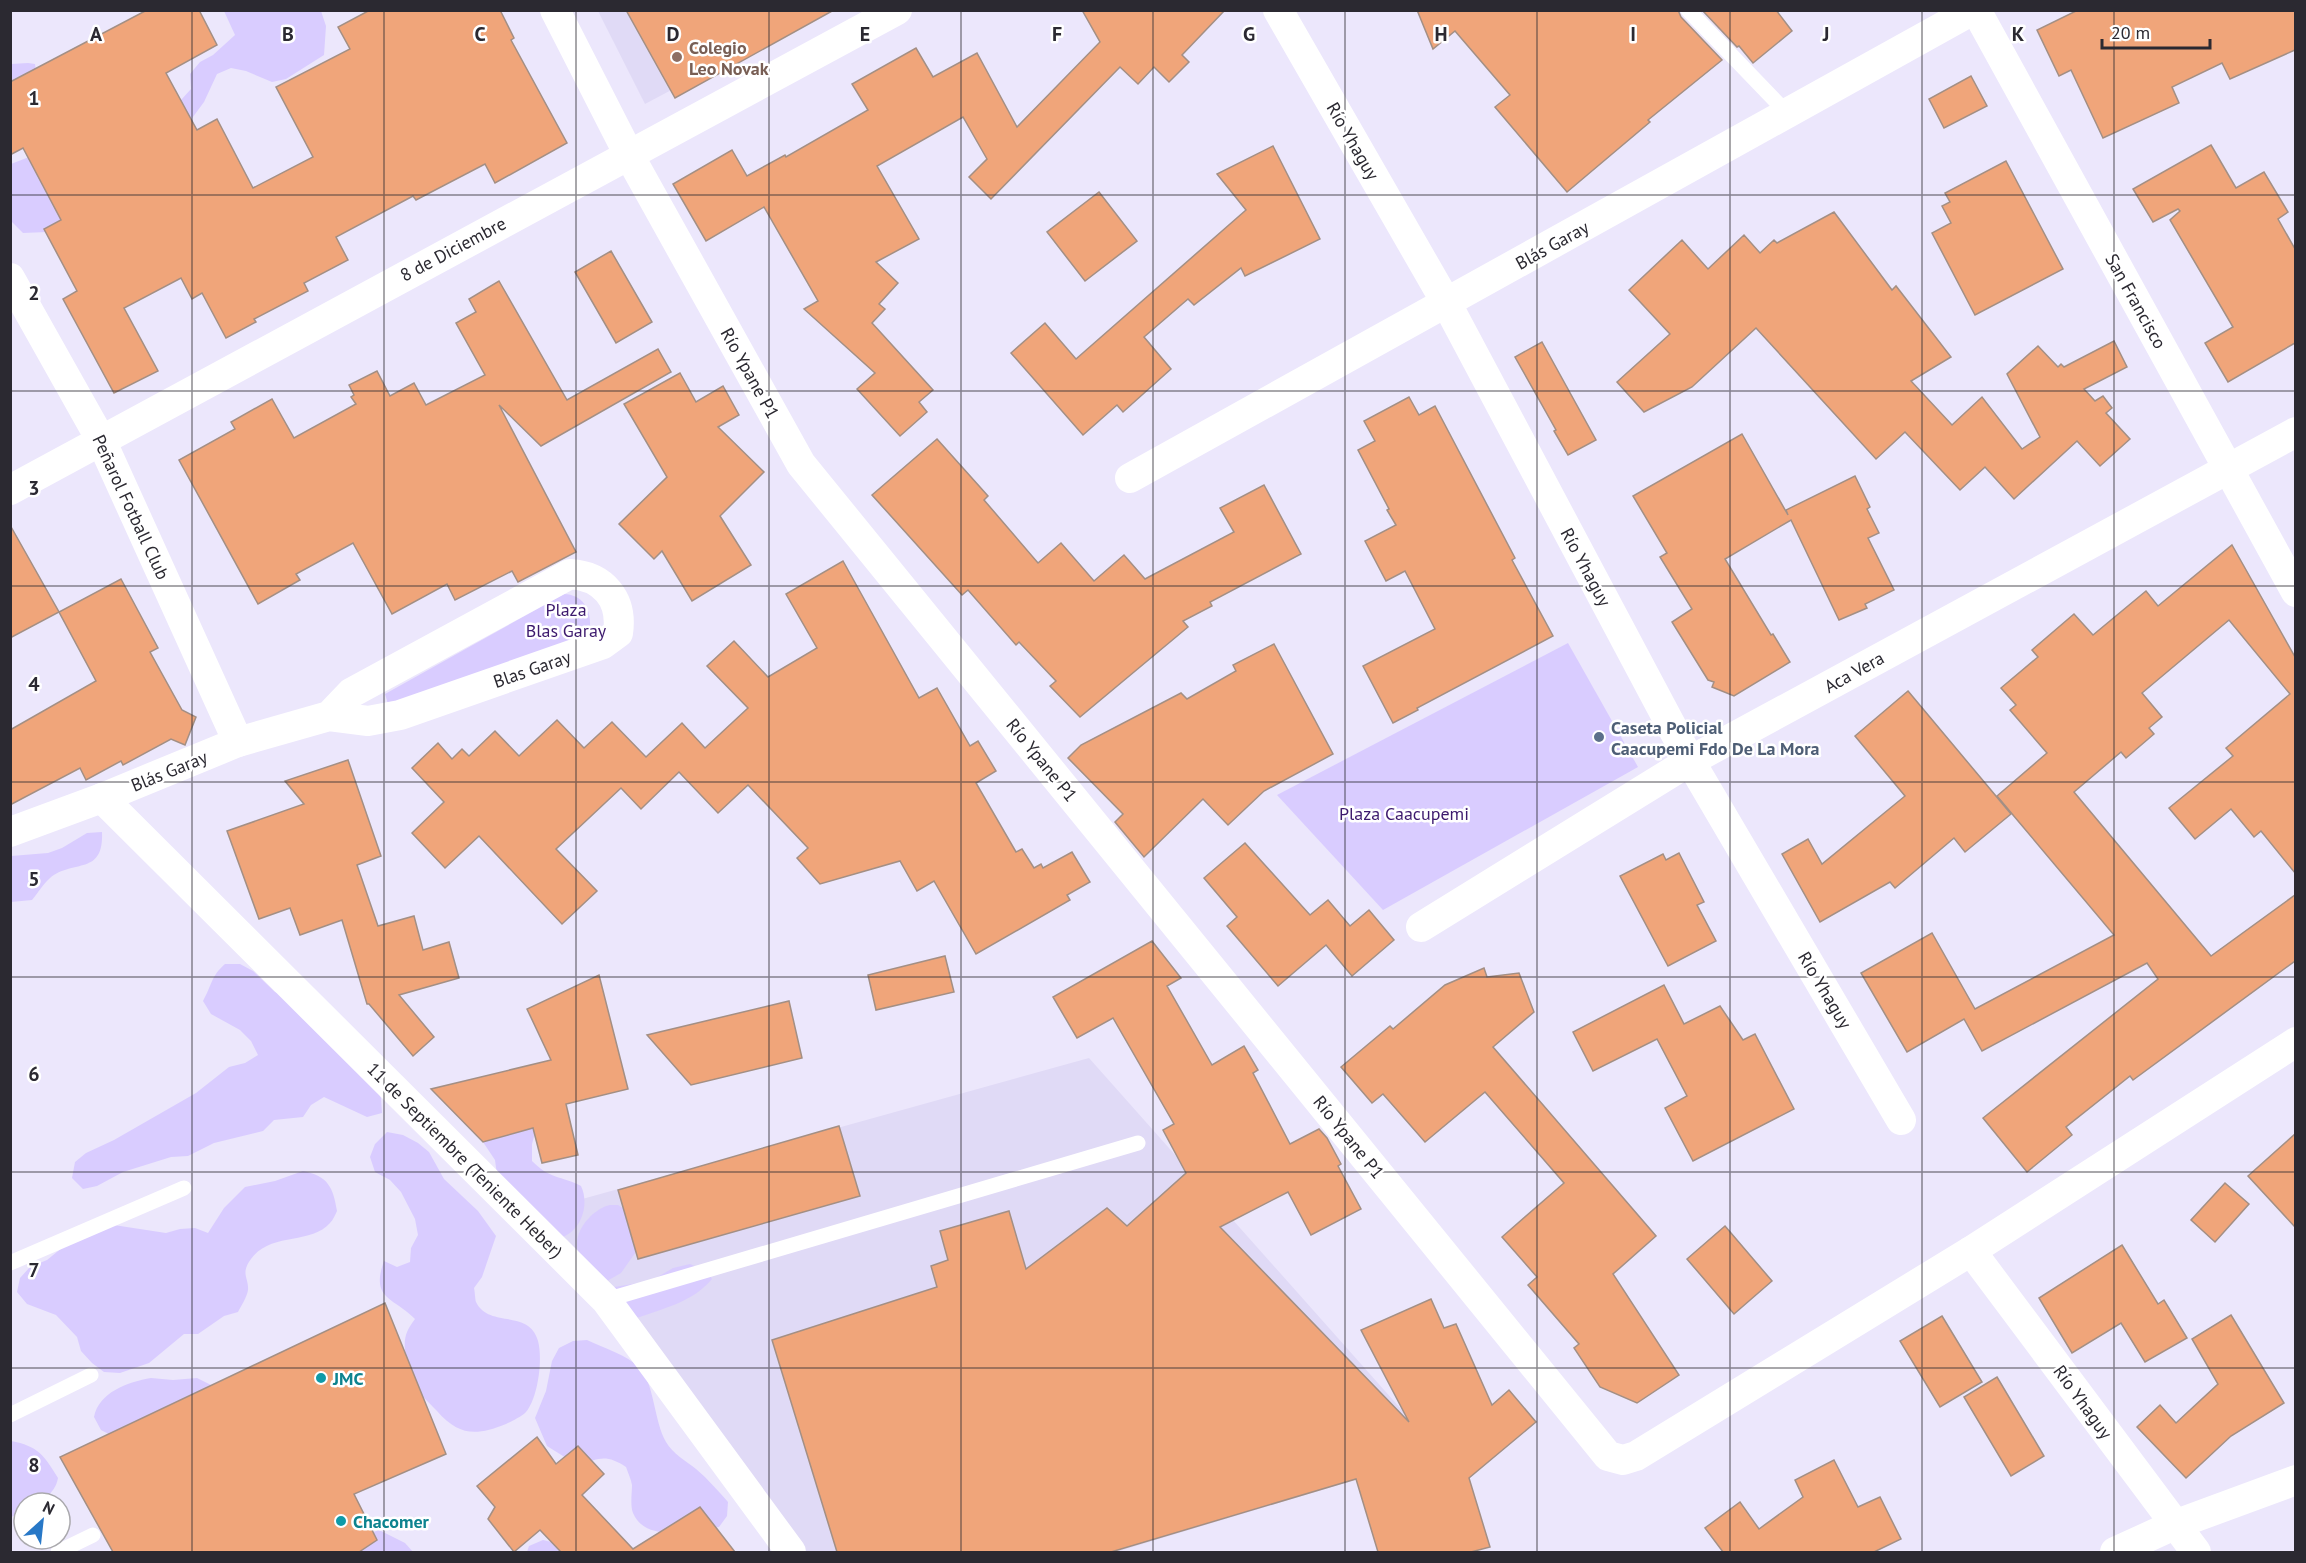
<svg xmlns="http://www.w3.org/2000/svg" width="2306" height="1563" font-family="'PT Sans',sans-serif">
<style>
.built{fill:#e0daf6}
.green{fill:#d9ccff}
.building{fill:#f0a57a;stroke:#a38f84;stroke-width:1.5}
.lines{fill:none;stroke-linecap:round;stroke-linejoin:round}
.service{stroke:#fff;stroke-width:15}
.minor{stroke:#fff;stroke-width:30}
.grid{fill:none;stroke:#2b2931;stroke-width:1.5;stroke-opacity:0.55}
.education-dot{fill:#8d6e63;stroke:#fff;stroke-width:2}
.service-dot{fill:#5c6f8a;stroke:#fff;stroke-width:2}
.culture-dot{fill:#0f9aa8;stroke:#fff;stroke-width:2}
.labels{text-anchor:middle;dominant-baseline:central;stroke-width:5;stroke-linejoin:round;paint-order:stroke}
.education-label{font-size:18px;font-weight:bold;fill:#785e54;stroke:#fff;text-anchor:start}
.street-label{font-size:18px;fill:#2b2931;stroke:#fff}
.park-label{font-size:18px;fill:#3c196d;stroke:#fff}
.service-label{font-size:18px;font-weight:bold;fill:#4e5e75;stroke:#fff;text-anchor:start}
.culture-label{font-size:18px;font-weight:bold;fill:#0d838f;stroke:#fff;text-anchor:start}
.grid-label{font-size:20px;text-anchor:middle;font-weight:bold;fill:#2b2931;stroke:#fff;stroke-width:5;stroke-linejoin:round;paint-order:stroke}
</style>
<rect width="100%" height="100%" fill="#ece7fc"/>
<g class="built">
<path d="M 598,11 L 820,11 L 645,104 Z"/>
<path d="M 1089,1058 L 1441,1454 L 1116,1552 L 797,1552 L 658,1381 L 514,1218 Z"/>
</g>
<g class="green">
<path d="M 224,11 L 321,11 L 326,26 L 324,55 L 286,79 L 272,82 L 246,71 L 231,68 L 217,74 L 204,102 L 187,125 L 166,105 L 181,100 L 191,89 L 190,74 L 200,62 L 213,55 L 235,35 Z"/>
<path d="M 28,63 L 35,64 L 36,72 L 11,96 L 11,64 Z"/>
<path d="M 29,157 L 117,175 L 47,232 L 23,233 L 12,222 L 11,164 Z"/>
<path d="M 564,594 C 587,595 594,617 588,636 L 389,707 L 385,694 Z"/>
<path d="M 1568,643 L 1638,767 L 1383,910 L 1277,795 Z"/>
<path d="M 102,832 C 104,876 73,859 50,878 C 43,884 38,893 32,900 L 11,902 L 11,856 L 48,853 L 62,848 L 87,833 Z"/>
<path d="M 225,964 L 240,964 L 253,971 L 275,992 L 289,997 L 375,1083 L 381,1098 L 382,1113 L 367,1117 L 324,1097 L 311,1105 L 303,1117 L 274,1120 L 263,1131 L 214,1143 L 188,1156 L 171,1157 L 123,1172 L 97,1186 L 83,1189 L 72,1178 L 75,1162 L 86,1153 L 114,1140 L 196,1093 L 229,1067 L 245,1063 L 258,1055 L 251,1041 L 240,1030 L 211,1014 L 203,1001 C 212,985 211,976 225,964 Z"/>
<path d="M 540,1114 L 532,1144 L 532,1161 C 551,1180 560,1175 581,1186 C 590,1205 581,1232 560,1238 L 498,1182 L 495,1160 L 483,1142 Z"/>
<path d="M 387,1132 L 403,1135 L 418,1143 L 429,1152 L 444,1179 L 478,1211 L 496,1236 L 482,1277 L 474,1288 C 475,1292 475,1299 476,1302 C 489,1329 529,1308 538,1341 C 543,1359 538,1398 526,1412 C 521,1417 512,1421 506,1424 C 476,1436 459,1436 437,1411 C 417,1390 409,1386 406,1357 C 403,1340 405,1332 415,1319 C 394,1297 370,1300 384,1261 L 397,1267 L 410,1262 L 411,1248 L 418,1235 L 415,1219 L 401,1192 L 390,1180 L 375,1172 L 370,1157 L 375,1144 Z"/>
<path d="M 303,1171 C 328,1176 333,1187 337,1211 C 335,1215 333,1220 330,1223 C 311,1245 270,1232 251,1259 C 240,1274 249,1278 248,1290 C 247,1297 241,1306 238,1312 L 224,1316 L 198,1334 L 184,1334 L 149,1363 L 120,1373 L 104,1372 L 92,1363 L 81,1351 L 77,1337 L 56,1315 L 27,1304 L 17,1292 L 20,1278 L 30,1267 L 47,1260 L 94,1222 L 166,1233 L 180,1229 L 195,1228 L 208,1233 L 224,1208 L 245,1187 L 275,1181 Z"/>
<path d="M 610,1205 L 618,1205 L 632,1214 L 640,1246 L 621,1273 L 607,1281 L 579,1258 C 578,1253 577,1248 577,1243 C 577,1227 595,1208 610,1205 Z"/>
<path d="M 690,1264 L 708,1272 L 712,1279 C 693,1302 664,1308 637,1318 L 602,1289 L 651,1281 L 673,1268 Z"/>
<path d="M 587,1340 C 604,1348 627,1355 640,1368 C 654,1383 654,1421 666,1442 C 673,1454 685,1460 696,1469 C 708,1479 718,1491 728,1502 L 727,1516 L 719,1527 C 694,1530 646,1544 633,1513 C 630,1505 632,1493 632,1485 C 631,1479 628,1473 626,1467 C 607,1455 600,1457 579,1466 L 547,1446 L 535,1418 L 546,1391 L 552,1361 L 559,1348 L 573,1341 Z"/>
<path d="M 151,1378 L 173,1380 L 197,1378 L 219,1389 L 122,1441 L 101,1430 L 94,1417 C 99,1392 128,1382 151,1378 Z"/>
<path d="M 11,1441 C 38,1446 44,1455 58,1478 C 55,1495 40,1503 24,1503 L 24,1512 L 11,1517 Z"/>
<path d="M 379,1530 L 405,1543 L 413,1552 L 356,1552 C 360,1541 366,1534 379,1530 Z"/>
<path d="M 543,1540 L 564,1545 L 568,1552 L 527,1552 L 529,1546 Z"/>
</g>
<g class="building">
<path d="M 147,10 L 199,10 L 217,45 L 166,73 L 197,130 L 217,119 L 253,188 L 313,157 L 276,87 L 350,49 L 338,27 L 370,10 L 500,10 L 514,38 L 511,40 L 567,143 L 495,183 L 485,164 L 416,200 L 413,196 L 336,237 L 348,260 L 304,283 L 308,291 L 254,319 L 256,322 L 226,338 L 202,293 L 192,299 L 181,278 L 124,308 L 158,371 L 114,393 L 63,299 L 77,291 L 44,229 L 61,220 L 23,148 L 10,155 L 10,82 Z"/>
<path d="M 626,10 L 834,10 L 675,98 Z"/>
<path d="M 1082,10 L 1225,10 L 1182,55 L 1189,62 L 1169,82 L 1154,67 L 1138,84 L 1120,67 L 991,199 L 969,177 L 987,159 L 963,117 L 877,166 L 919,239 L 876,262 L 898,283 L 879,304 L 885,309 L 872,323 L 933,390 L 919,402 L 927,412 L 900,436 L 857,389 L 875,373 L 804,309 L 818,301 L 764,207 L 706,241 L 673,184 L 732,150 L 747,176 L 785,155 L 786,157 L 868,110 L 852,84 L 916,48 L 933,77 L 977,53 L 1017,127 L 1100,42 Z"/>
<path d="M 1417,10 L 1678,10 L 1681,17 L 1722,60 L 1648,120 L 1650,122 L 1567,192 L 1495,107 L 1510,95 L 1455,31 L 1433,49 Z"/>
<path d="M 1702,10 L 1776,10 L 1792,31 L 1753,63 L 1739,46 L 1737,47 Z"/>
<path d="M 2078,10 L 2295,10 L 2295,50 L 2230,79 L 2222,63 L 2172,87 L 2179,103 L 2103,138 L 2071,70 L 2059,76 L 2037,30 Z"/>
<path d="M 1971,76 L 1987,106 L 1944,128 L 1929,99 Z"/>
<path d="M 2211,145 L 2236,188 L 2264,172 L 2288,212 L 2278,219 L 2295,249 L 2295,343 L 2228,382 L 2205,343 L 2233,327 L 2170,220 L 2180,211 L 2178,209 L 2153,222 L 2133,189 Z"/>
<path d="M 1273,146 L 1320,239 L 1245,276 L 1241,268 L 1194,305 L 1188,299 L 1144,337 L 1171,369 L 1123,412 L 1117,405 L 1083,435 L 1011,353 L 1045,323 L 1076,359 L 1246,210 L 1217,174 Z"/>
<path d="M 2006,161 L 2063,269 L 1975,315 L 1932,233 L 1951,223 L 1942,206 L 1950,202 L 1945,193 Z"/>
<path d="M 1099,192 L 1137,241 L 1085,281 L 1047,232 Z"/>
<path d="M 1834,212 L 1892,290 L 1896,286 L 1951,357 L 1911,381 L 1952,425 L 1982,397 L 2022,449 L 2040,437 L 2007,374 L 2038,346 L 2058,367 L 2061,364 L 2064,367 L 2114,341 L 2127,367 L 2084,389 L 2095,401 L 2103,396 L 2112,408 L 2106,413 L 2130,439 L 2100,466 L 2077,441 L 2014,499 L 1985,467 L 1960,490 L 1905,432 L 1876,459 L 1756,328 L 1692,387 L 1644,412 L 1617,382 L 1670,334 L 1629,290 L 1682,240 L 1708,269 L 1744,235 L 1760,253 L 1774,240 L 1777,243 Z"/>
<path d="M 611,251 L 652,322 L 616,343 L 575,272 Z"/>
<path d="M 499,281 L 567,400 L 658,349 L 671,372 L 541,446 L 499,405 L 576,552 L 518,582 L 512,571 L 455,600 L 447,584 L 392,614 L 353,543 L 296,574 L 300,580 L 258,604 L 179,460 L 235,429 L 231,422 L 272,399 L 294,438 L 356,404 L 351,397 L 354,395 L 349,385 L 377,371 L 390,396 L 414,383 L 426,405 L 485,375 L 456,323 L 476,312 L 469,299 Z"/>
<path d="M 1542,342 L 1596,440 L 1568,455 L 1554,431 L 1556,430 L 1515,357 Z"/>
<path d="M 680,373 L 696,402 L 723,386 L 739,415 L 718,427 L 764,472 L 720,516 L 751,565 L 692,601 L 662,551 L 654,559 L 619,524 L 667,477 L 624,404 Z"/>
<path d="M 1409,397 L 1419,415 L 1435,406 L 1515,558 L 1512,560 L 1553,636 L 1417,708 L 1418,710 L 1393,723 L 1363,666 L 1435,629 L 1405,571 L 1386,581 L 1365,541 L 1396,525 L 1387,510 L 1389,509 L 1358,450 L 1375,441 L 1364,421 Z"/>
<path d="M 1742,434 L 1788,515 L 1786,510 L 1855,476 L 1870,507 L 1867,509 L 1879,533 L 1868,538 L 1894,590 L 1865,604 L 1867,608 L 1839,620 L 1791,520 L 1725,559 L 1771,635 L 1773,634 L 1790,662 L 1734,696 L 1712,687 L 1714,682 L 1708,680 L 1672,622 L 1692,609 L 1660,557 L 1667,553 L 1633,496 Z"/>
<path d="M 937,439 L 988,496 L 984,500 L 1038,563 L 1061,543 L 1094,581 L 1124,555 L 1145,579 L 1234,532 L 1220,508 L 1264,485 L 1301,554 L 1210,602 L 1212,606 L 1183,621 L 1188,627 L 1080,717 L 1050,686 L 1056,681 L 1019,642 L 1016,645 L 968,590 L 962,595 L 872,495 Z"/>
<path d="M 10,525 L 59,612 L 10,638 Z"/>
<path d="M 2232,545 L 2295,657 L 2295,873 L 2261,831 L 2254,837 L 2231,809 L 2195,839 L 2169,808 L 2233,756 L 2226,748 L 2290,694 L 2229,620 L 2142,693 L 2162,717 L 2149,728 L 2154,734 L 2126,758 L 2121,752 L 2074,792 L 2211,956 L 2295,895 L 2295,961 L 2133,1080 L 2130,1076 L 2066,1127 L 2072,1135 L 2027,1172 L 1983,1118 L 2158,979 L 2147,963 L 1982,1051 L 1964,1019 L 1907,1052 L 1861,973 L 1932,933 L 1975,1009 L 2114,935 L 1997,796 L 2047,753 L 2010,710 L 2016,705 L 2001,688 L 2038,657 L 2032,650 L 2074,614 L 2093,635 L 2146,591 L 2158,606 Z"/>
<path d="M 843,561 L 919,698 L 937,688 L 970,746 L 978,741 L 996,771 L 976,783 L 1016,852 L 1022,849 L 1034,868 L 1041,864 L 1043,868 L 1072,852 L 1090,882 L 1067,895 L 1070,900 L 976,954 L 934,881 L 917,891 L 900,861 L 820,884 L 797,858 L 808,848 L 748,785 L 718,813 L 679,772 L 641,809 L 621,788 L 556,849 L 597,891 L 562,924 L 479,836 L 445,868 L 412,833 L 444,802 L 412,768 L 438,743 L 452,759 L 462,749 L 469,756 L 495,731 L 519,756 L 557,720 L 584,748 L 612,722 L 646,757 L 682,723 L 705,748 L 748,708 L 707,666 L 734,641 L 768,677 L 817,648 L 786,594 Z"/>
<path d="M 121,579 L 158,648 L 150,652 L 182,710 L 196,717 L 185,745 L 171,739 L 123,765 L 121,761 L 86,780 L 80,768 L 10,805 L 10,730 L 96,681 L 59,612 Z"/>
<path d="M 1274,644 L 1333,754 L 1264,791 L 1228,825 L 1203,799 L 1144,857 L 1115,822 L 1123,814 L 1068,758 L 1081,745 L 1181,693 L 1187,699 L 1236,671 L 1233,665 Z"/>
<path d="M 1908,691 L 2011,814 L 1965,852 L 1954,838 L 1895,888 L 1890,882 L 1820,922 L 1782,854 L 1808,839 L 1822,864 L 1905,796 L 1855,736 Z"/>
<path d="M 348,760 L 381,856 L 357,865 L 378,926 L 414,916 L 423,950 L 449,942 L 459,978 L 399,995 L 434,1037 L 413,1056 L 369,1004 L 367,1004 L 342,920 L 300,935 L 290,908 L 259,919 L 227,831 L 304,804 L 285,781 Z"/>
<path d="M 1245,843 L 1310,915 L 1328,900 L 1350,926 L 1369,910 L 1394,940 L 1352,976 L 1326,945 L 1278,986 L 1227,926 L 1237,917 L 1204,878 Z"/>
<path d="M 1679,853 L 1704,902 L 1697,905 L 1716,941 L 1668,966 L 1620,876 L 1663,854 L 1666,860 Z"/>
<path d="M 1152,941 L 1181,978 L 1167,986 L 1212,1065 L 1244,1046 L 1258,1070 L 1253,1073 L 1290,1144 L 1319,1129 L 1327,1138 L 1341,1164 L 1338,1166 L 1361,1209 L 1311,1235 L 1288,1192 L 1220,1227 L 1409,1422 L 1361,1330 L 1431,1299 L 1444,1328 L 1456,1324 L 1492,1405 L 1509,1390 L 1536,1422 L 1469,1478 L 1490,1547 L 1471,1552 L 1378,1552 L 1356,1479 L 1111,1552 L 837,1552 L 772,1340 L 937,1287 L 931,1266 L 948,1260 L 940,1231 L 1009,1211 L 1026,1269 L 1107,1208 L 1127,1226 L 1186,1173 L 1163,1130 L 1174,1124 L 1113,1018 L 1077,1038 L 1053,997 Z"/>
<path d="M 945,956 L 954,992 L 876,1010 L 868,975 Z"/>
<path d="M 1484,968 L 1487,977 L 1519,973 L 1534,1012 L 1493,1047 L 1656,1236 L 1613,1274 L 1679,1375 L 1637,1403 L 1600,1387 L 1574,1348 L 1579,1344 L 1528,1285 L 1537,1277 L 1502,1237 L 1564,1183 L 1485,1092 L 1425,1142 L 1383,1094 L 1372,1103 L 1341,1067 L 1390,1026 L 1393,1029 L 1445,985 Z"/>
<path d="M 599,975 L 628,1089 L 566,1104 L 578,1155 L 542,1163 L 533,1128 L 483,1142 L 431,1089 L 551,1060 L 527,1009 Z"/>
<path d="M 1664,985 L 1684,1024 L 1720,1006 L 1743,1040 L 1755,1034 L 1794,1109 L 1693,1161 L 1665,1108 L 1687,1096 L 1657,1039 L 1593,1071 L 1573,1032 Z"/>
<path d="M 789,1001 L 802,1058 L 691,1085 L 647,1035 Z"/>
<path d="M 839,1126 L 860,1196 L 638,1259 L 618,1190 Z"/>
<path d="M 2295,1134 L 2295,1227 L 2248,1176 Z"/>
<path d="M 2225,1183 L 2249,1204 L 2215,1242 L 2191,1220 Z"/>
<path d="M 1725,1226 L 1772,1281 L 1734,1314 L 1687,1259 Z"/>
<path d="M 2122,1245 L 2158,1304 L 2164,1300 L 2187,1338 L 2145,1362 L 2121,1323 L 2072,1353 L 2039,1298 Z"/>
<path d="M 385,1303 L 446,1454 L 354,1494 L 377,1540 L 359,1552 L 113,1552 L 60,1457 Z"/>
<path d="M 2231,1315 L 2284,1403 L 2231,1436 L 2186,1478 L 2137,1427 L 2160,1405 L 2176,1423 L 2218,1384 L 2192,1339 Z"/>
<path d="M 1942,1316 L 1982,1382 L 1940,1407 L 1900,1341 Z"/>
<path d="M 1997,1377 L 2044,1456 L 2011,1476 L 1964,1397 Z"/>
<path d="M 537,1437 L 556,1464 L 578,1446 L 604,1474 L 582,1495 L 633,1549 L 700,1507 L 735,1552 L 561,1552 L 540,1530 L 514,1552 L 488,1519 L 495,1507 L 477,1486 Z"/>
<path d="M 1834,1460 L 1858,1507 L 1880,1497 L 1901,1539 L 1874,1552 L 1723,1552 L 1705,1528 L 1740,1502 L 1759,1529 L 1803,1497 L 1795,1480 Z"/>
</g>
<g class="lines">
<g class="service">
<path d="M 1688,10 L 1788,114"/>
<path d="M 10,1263 L 184,1188"/>
<path d="M 606,1300 L 1138,1143"/>
<path d="M 10,1415 L 91,1375"/>
<path d="M 58,1552 L 93,1535"/>
</g>
<g class="minor">
<path d="M 555,10 L 629,155 L 801,464 L 1608,1456 L 1623,1460 L 1636,1456 L 1971,1251 L 2296,1042"/>
<path d="M 1278,10 L 1447,304 L 1690,761 L 1901,1120"/>
<path d="M 1976,10 L 2296,592"/>
<path d="M 10,278 L 101,440 L 238,742"/>
<path d="M 1130,478 L 1973,10"/>
<path d="M 10,490 L 897,10"/>
<path d="M 102,798 L 606,1300 L 791,1552"/>
<path d="M 10,832 L 102,798 L 238,742 L 329,716 L 368,721 L 400,715 L 603,644 L 618,633 C 623,599 603,576 570,574 L 351,693 L 329,716"/>
<path d="M 1421,927 L 1690,761 L 2296,432"/>
<path d="M 1971,1251 L 2196,1552"/>
<path d="M 2115,1552 L 2174,1525 L 2296,1480"/>
</g>
</g>
<path class="grid" d="M 192,10 L 192,1552M 384,10 L 384,1552M 576,10 L 576,1552M 769,10 L 769,1552M 961,10 L 961,1552M 1153,10 L 1153,1552M 1345,10 L 1345,1552M 1537,10 L 1537,1552M 1730,10 L 1730,1552M 1922,10 L 1922,1552M 2114,10 L 2114,1552M 10,195 L 2296,195M 10,391 L 2296,391M 10,586 L 2296,586M 10,782 L 2296,782M 10,977 L 2296,977M 10,1172 L 2296,1172M 10,1368 L 2296,1368"/>
<circle class="education-dot" cx="677" cy="57" r="6"/>
<circle class="service-dot" cx="1599" cy="737" r="6"/>
<g class="culture-dot">
<circle cx="321" cy="1378" r="6"/>
<circle cx="341" cy="1521" r="6"/>
</g>
<g class="labels">
<g class="education-label">
<text x="689" y="47">Colegio<tspan x="689" dy="21">Leo Novak</tspan></text>
</g>
<g class="street-label">
<text transform="translate(1353 141) rotate(60)">Río Yhaguy</text>
<text transform="translate(1552 245) rotate(-29)">Blás Garay</text>
<text transform="translate(453 249) rotate(-28)">8 de Diciembre</text>
<text transform="translate(2136 301) rotate(61)">San Francisco</text>
<text transform="translate(750 373) rotate(61)">Río Ypane P1</text>
<text transform="translate(131 507) rotate(65)">Peñarol Fotball Club</text>
<text transform="translate(1586 567) rotate(62)">Río Yhaguy</text>
<text transform="translate(532 669) rotate(-19)">Blas Garay</text>
<text transform="translate(1854 672) rotate(-29)">Aca Vera</text>
<text transform="translate(1042 760) rotate(51)">Río Ypane P1</text>
<text transform="translate(169 771) rotate(-22)">Blás Garay</text>
<text transform="translate(1825 990) rotate(59)">Río Yhaguy</text>
<text transform="translate(1349 1137) rotate(51)">Río Ypane P1</text>
<text transform="translate(465 1160) rotate(45)">11 de Septiembre (Teniente Heber)</text>
<text transform="translate(2083 1402) rotate(54)">Río Yhaguy</text>
</g>
<g class="park-label">
<text x="566" y="609">Plaza<tspan x="566" dy="21">Blas Garay</tspan></text>
<text x="1404" y="813">Plaza Caacupemi</text>
</g>
<g class="service-label">
<text x="1611" y="727">Caseta Policial<tspan x="1611" dy="21">Caacupemi Fdo De La Mora</tspan></text>
</g>
<g class="culture-label">
<text x="333" y="1378">JMC</text>
<text x="353" y="1521">Chacomer</text>
</g>
</g>
<g class="grid-label">
<text x="96" y="41">A</text>
<text x="288" y="41">B</text>
<text x="480" y="41">C</text>
<text x="673" y="41">D</text>
<text x="865" y="41">E</text>
<text x="1057" y="41">F</text>
<text x="1249" y="41">G</text>
<text x="1441" y="41">H</text>
<text x="1633" y="41">I</text>
<text x="1826" y="41">J</text>
<text x="2018" y="41">K</text>
<text x="34" y="105">1</text>
<text x="34" y="300">2</text>
<text x="34" y="495">3</text>
<text x="34" y="691">4</text>
<text x="34" y="886">5</text>
<text x="34" y="1081">6</text>
<text x="34" y="1277">7</text>
<text x="34" y="1472">8</text>
</g>
<rect width="2306" height="1563" fill="none" stroke="#2b2931" stroke-width="24"/>
<g transform="translate(42 1521) rotate(27)"><circle r="28" fill="#ffffff" stroke="#aaa9ad" stroke-width="1.5"/>
<path d="M0-4.5L10 22L0 15L-10 22Z" fill="#2878c7"/>
<text y="-9" font-size="16" font-weight="bold" text-anchor="middle" fill="#2b2931">N</text>
</g>
<path d="M2102 39v9h108v-9" fill="none" stroke="#2b2931" stroke-width="3"/>
<text x="2111" y="39" font-size="18" fill="#2b2931" stroke="#ffffff" stroke-width="4.5" paint-order="stroke">20 m</text>
</svg>
